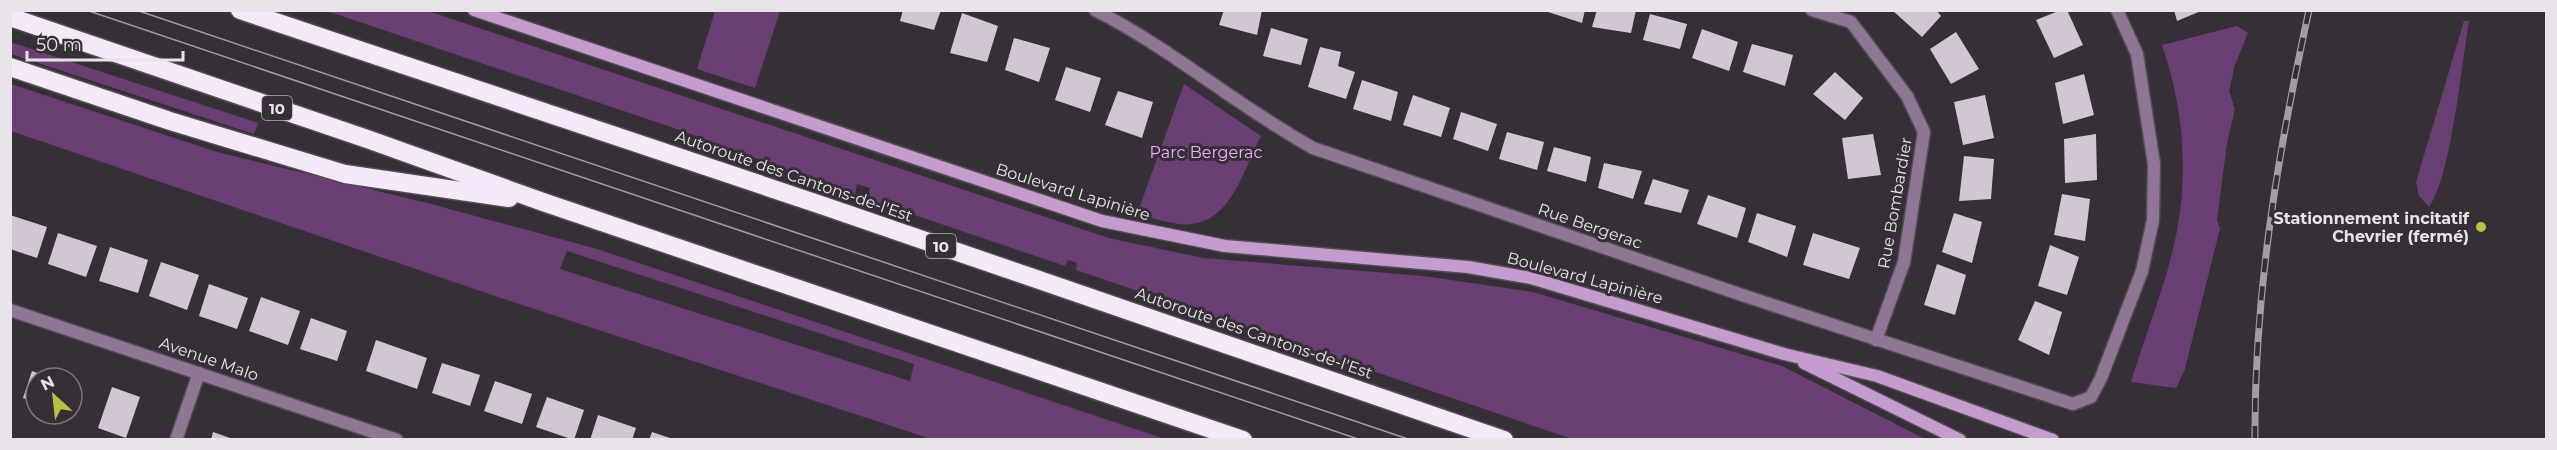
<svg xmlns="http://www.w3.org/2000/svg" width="2557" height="450" font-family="Montserrat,sans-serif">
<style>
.green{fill:#6a3f74;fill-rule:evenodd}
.building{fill:#d0c7d3}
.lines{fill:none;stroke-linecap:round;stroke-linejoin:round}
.minor-casing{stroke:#534c54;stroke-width:15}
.tertiary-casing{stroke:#534c54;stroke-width:15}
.secondary-casing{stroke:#534c54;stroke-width:15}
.motorway-casing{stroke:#534c54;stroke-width:21}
.minor{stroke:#8f7695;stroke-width:12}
.tertiary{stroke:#8f7695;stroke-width:12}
.secondary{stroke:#c49ccd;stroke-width:12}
.motorway{stroke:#f5e8f8;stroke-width:18}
.tram{stroke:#a29ca3;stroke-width:1.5}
.rail-casing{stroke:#a29ca3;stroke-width:7}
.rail{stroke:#372f38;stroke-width:4.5;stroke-dasharray:14;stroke-linecap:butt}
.poi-dot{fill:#bdbf43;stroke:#372f38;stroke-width:2}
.labels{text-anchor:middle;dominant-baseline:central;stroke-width:6;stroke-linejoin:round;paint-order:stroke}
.shield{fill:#372f38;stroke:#b4aeb5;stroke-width:1.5}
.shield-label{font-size:15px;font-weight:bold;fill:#e9e4ea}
.park-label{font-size:16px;fill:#ecaffa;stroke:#372f38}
.street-label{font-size:16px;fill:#e9e4ea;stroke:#372f38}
.poi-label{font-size:16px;font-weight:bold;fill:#e9e4ea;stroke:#372f38;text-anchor:end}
</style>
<rect width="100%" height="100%" fill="#372f38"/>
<g class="green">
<path d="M 327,11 L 428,11 L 1109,238 L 1203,258 L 1424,276 L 1533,292 L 1782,366 L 1925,439 L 1572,439 L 1076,270 L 1077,263 L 1068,260 L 1065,266 L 867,199 L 870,188 L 857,184 L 855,195 L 674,128 Z"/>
<path d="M 715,11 L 780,11 L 755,88 L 697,69 Z"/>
<path d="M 2464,21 L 2469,21 C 2462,62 2451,177 2429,207 L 2419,196 L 2416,182 Z"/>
<path d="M 2237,26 L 2248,33 L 2235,65 L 2229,91 L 2235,109 L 2227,143 L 2217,220 L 2220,229 L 2185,369 L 2176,388 L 2131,382 C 2143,343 2158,304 2169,265 C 2190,190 2187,118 2162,45 Z"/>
<path d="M 10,42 L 258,123 L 254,134 L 11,54 Z"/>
<path d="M 11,84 L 217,152 L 431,204 L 597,249 L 1165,439 L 931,439 L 495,296 L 11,131 ZM 567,251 L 914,364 L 910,381 L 560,269 Z"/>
<path d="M 1184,84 L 1261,136 C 1242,172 1230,230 1178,224 C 1164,222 1150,217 1137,214 Z"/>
</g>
<g class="building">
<path d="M 903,10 L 941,10 L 934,30 L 900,21 Z"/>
<path d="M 1224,10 L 1262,10 L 1257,35 L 1219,25 Z"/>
<path d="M 1542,10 L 1585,10 L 1582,23 Z"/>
<path d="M 1597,10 L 1636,10 L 1631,33 L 1592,27 Z"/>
<path d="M 1892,10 L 1936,10 L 1941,16 L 1922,37 Z"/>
<path d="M 2061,10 L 2067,10 L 2083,45 L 2054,58 L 2036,20 Z"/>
<path d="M 2174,10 L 2201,10 L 2201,11 L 2177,21 Z"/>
<path d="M 962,13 L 998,26 L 987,62 L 950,53 Z"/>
<path d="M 1650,14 L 1687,24 L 1680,49 L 1643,40 Z"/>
<path d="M 1271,28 L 1308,39 L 1301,65 L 1263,56 Z"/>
<path d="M 1702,29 L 1738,42 L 1729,71 L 1692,58 Z"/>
<path d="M 1956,32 L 1979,69 L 1951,84 L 1930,49 Z"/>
<path d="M 1014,38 L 1050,48 L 1039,82 L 1005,70 Z"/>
<path d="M 1752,44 L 1793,55 L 1785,86 L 1743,72 Z"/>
<path d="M 1320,47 L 1341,52 L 1338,66 L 1355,72 L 1346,99 L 1308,87 Z"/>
<path d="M 1066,67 L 1101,78 L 1090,112 L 1055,100 Z"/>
<path d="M 1835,72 L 1863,98 L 1845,120 L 1813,94 Z"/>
<path d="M 2084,74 L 2094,115 L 2063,124 L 2055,83 Z"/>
<path d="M 1362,80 L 1398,92 L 1391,121 L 1353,109 Z"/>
<path d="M 1118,91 L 1153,102 L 1142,138 L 1105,125 Z"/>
<path d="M 1413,95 L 1450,108 L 1441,137 L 1403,125 Z"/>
<path d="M 1985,95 L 1994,138 L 1963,145 L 1954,102 Z"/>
<path d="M 1461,112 L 1497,124 L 1488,151 L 1453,139 Z"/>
<path d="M 1507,132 L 1544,142 L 1537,170 L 1499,159 Z"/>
<path d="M 1873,134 L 1881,175 L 1848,179 L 1842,138 Z"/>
<path d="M 2096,134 L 2097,180 L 2065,183 L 2064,139 Z"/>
<path d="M 1554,147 L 1591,157 L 1586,182 L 1547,171 Z"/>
<path d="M 1964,156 L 1994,159 L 1991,199 L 1959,201 Z"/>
<path d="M 1604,163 L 1642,171 L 1633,199 L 1598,188 Z"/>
<path d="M 1653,179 L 1689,190 L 1681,213 L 1644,204 Z"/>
<path d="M 2062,194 L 2090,199 L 2085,241 L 2054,235 Z"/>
<path d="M 1708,195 L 1746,208 L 1737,238 L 1697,224 Z"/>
<path d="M 1757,213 L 1796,226 L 1787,257 L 1748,242 Z"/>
<path d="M 1954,213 L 1982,222 L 1972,263 L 1942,252 Z"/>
<path d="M 10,215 L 47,227 L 37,258 L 10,249 Z"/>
<path d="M 58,233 L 97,246 L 86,277 L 48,264 Z"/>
<path d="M 1813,233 L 1860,248 L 1849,279 L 1803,265 Z"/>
<path d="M 2050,245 L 2079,257 L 2067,295 L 2038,286 Z"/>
<path d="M 110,247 L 148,260 L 138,293 L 99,281 Z"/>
<path d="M 161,262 L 199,275 L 187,310 L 149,296 Z"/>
<path d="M 1937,264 L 1966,275 L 1955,315 L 1924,305 Z"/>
<path d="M 209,284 L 248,298 L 237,329 L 199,316 Z"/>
<path d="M 261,297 L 300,311 L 288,345 L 249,331 Z"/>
<path d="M 2035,301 L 2062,312 L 2049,355 L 2018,340 Z"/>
<path d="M 311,318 L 347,331 L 337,361 L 300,349 Z"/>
<path d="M 376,340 L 427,358 L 417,389 L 366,371 Z"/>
<path d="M 442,363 L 480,375 L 470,406 L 432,393 Z"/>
<path d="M 32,371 L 51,378 L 36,378 L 36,403 L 23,398 Z"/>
<path d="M 495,381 L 532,394 L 522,424 L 484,411 Z"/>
<path d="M 112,387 L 140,397 L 126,438 L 98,428 Z"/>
<path d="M 547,397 L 584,410 L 574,440 L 536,427 Z"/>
<path d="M 598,415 L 636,428 L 632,440 L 590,440 Z"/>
<path d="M 213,432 L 233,439 L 233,440 L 211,440 Z"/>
<path d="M 652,432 L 673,439 L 673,440 L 649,440 Z"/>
</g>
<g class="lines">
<defs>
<g id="minor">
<path d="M 1095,10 C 1172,49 1237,106 1313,148 L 1742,295 L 2073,404 L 2091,397 L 2101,378 L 2142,271 L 2153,220 L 2154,164 L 2137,54 L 2117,10"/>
<path d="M 1812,10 L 1851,22 L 1907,96 L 1924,132 L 1904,262 L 1876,340"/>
<path d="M 176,440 L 199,373"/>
</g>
<path id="tertiary" d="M 10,310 L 397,440"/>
<g id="secondary">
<path d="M 474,10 L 1102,221 L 1225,246 L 1468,267 L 1531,278 L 1784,354 L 1877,376 L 2053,440"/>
<path d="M 1804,363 L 1960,440"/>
</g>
<g id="motorway">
<path d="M 240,10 L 824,206 L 1504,440"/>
<path d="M 10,17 L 370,140 L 543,202 L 1243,440"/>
<path d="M 10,67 L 170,121 L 345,174 L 509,198"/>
</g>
</defs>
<use href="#minor" class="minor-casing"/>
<use href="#tertiary" class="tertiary-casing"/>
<use href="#secondary" class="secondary-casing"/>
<use href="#motorway" class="motorway-casing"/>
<use href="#minor" class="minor"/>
<use href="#tertiary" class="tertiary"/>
<use href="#secondary" class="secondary"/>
<use href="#motorway" class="motorway"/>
<g class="tram">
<path d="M 86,10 L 1361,440"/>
<path d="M 136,10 L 1411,440"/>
</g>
<defs>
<path id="rail" d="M 2255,440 C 2254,294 2278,152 2309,10"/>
</defs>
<use href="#rail" class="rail-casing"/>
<use href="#rail" class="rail"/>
</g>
<circle class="poi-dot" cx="2481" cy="227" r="6"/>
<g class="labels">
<g class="shield">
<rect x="262" y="96" width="30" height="24" rx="4.5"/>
<rect x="926" y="234" width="30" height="24" rx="4.5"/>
</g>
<g class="shield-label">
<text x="277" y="108">10</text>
<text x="941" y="246">10</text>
</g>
<g class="park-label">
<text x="1206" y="152">Parc Bergerac</text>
</g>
<g class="street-label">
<text transform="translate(794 176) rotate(19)">Autoroute des Cantons-de-l'Est</text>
<text transform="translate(1073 192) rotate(17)">Boulevard Lapinière</text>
<text transform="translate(1895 203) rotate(-80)">Rue Bombardier</text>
<text transform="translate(1590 226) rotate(19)">Rue Bergerac</text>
<text transform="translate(1585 278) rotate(15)">Boulevard Lapinière</text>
<text transform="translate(1254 333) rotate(19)">Autoroute des Cantons-de-l'Est</text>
<text transform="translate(209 359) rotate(19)">Avenue Malo</text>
</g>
<g class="poi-label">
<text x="2469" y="218">Stationnement incitatif<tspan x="2469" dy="18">Chevrier (fermé)</tspan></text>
</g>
</g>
<rect width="2557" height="450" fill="none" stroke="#e9e4ea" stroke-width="24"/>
<g transform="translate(54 396) rotate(333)"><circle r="28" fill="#372f38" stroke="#7e777f" stroke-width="1.5"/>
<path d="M0-4.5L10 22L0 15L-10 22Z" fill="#bdbf43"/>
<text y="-9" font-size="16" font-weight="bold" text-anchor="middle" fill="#e9e4ea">N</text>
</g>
<path d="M27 51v9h156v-9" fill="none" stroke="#e9e4ea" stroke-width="3"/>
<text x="36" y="51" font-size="18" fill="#e9e4ea" stroke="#372f38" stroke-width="4.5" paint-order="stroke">50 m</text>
</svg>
